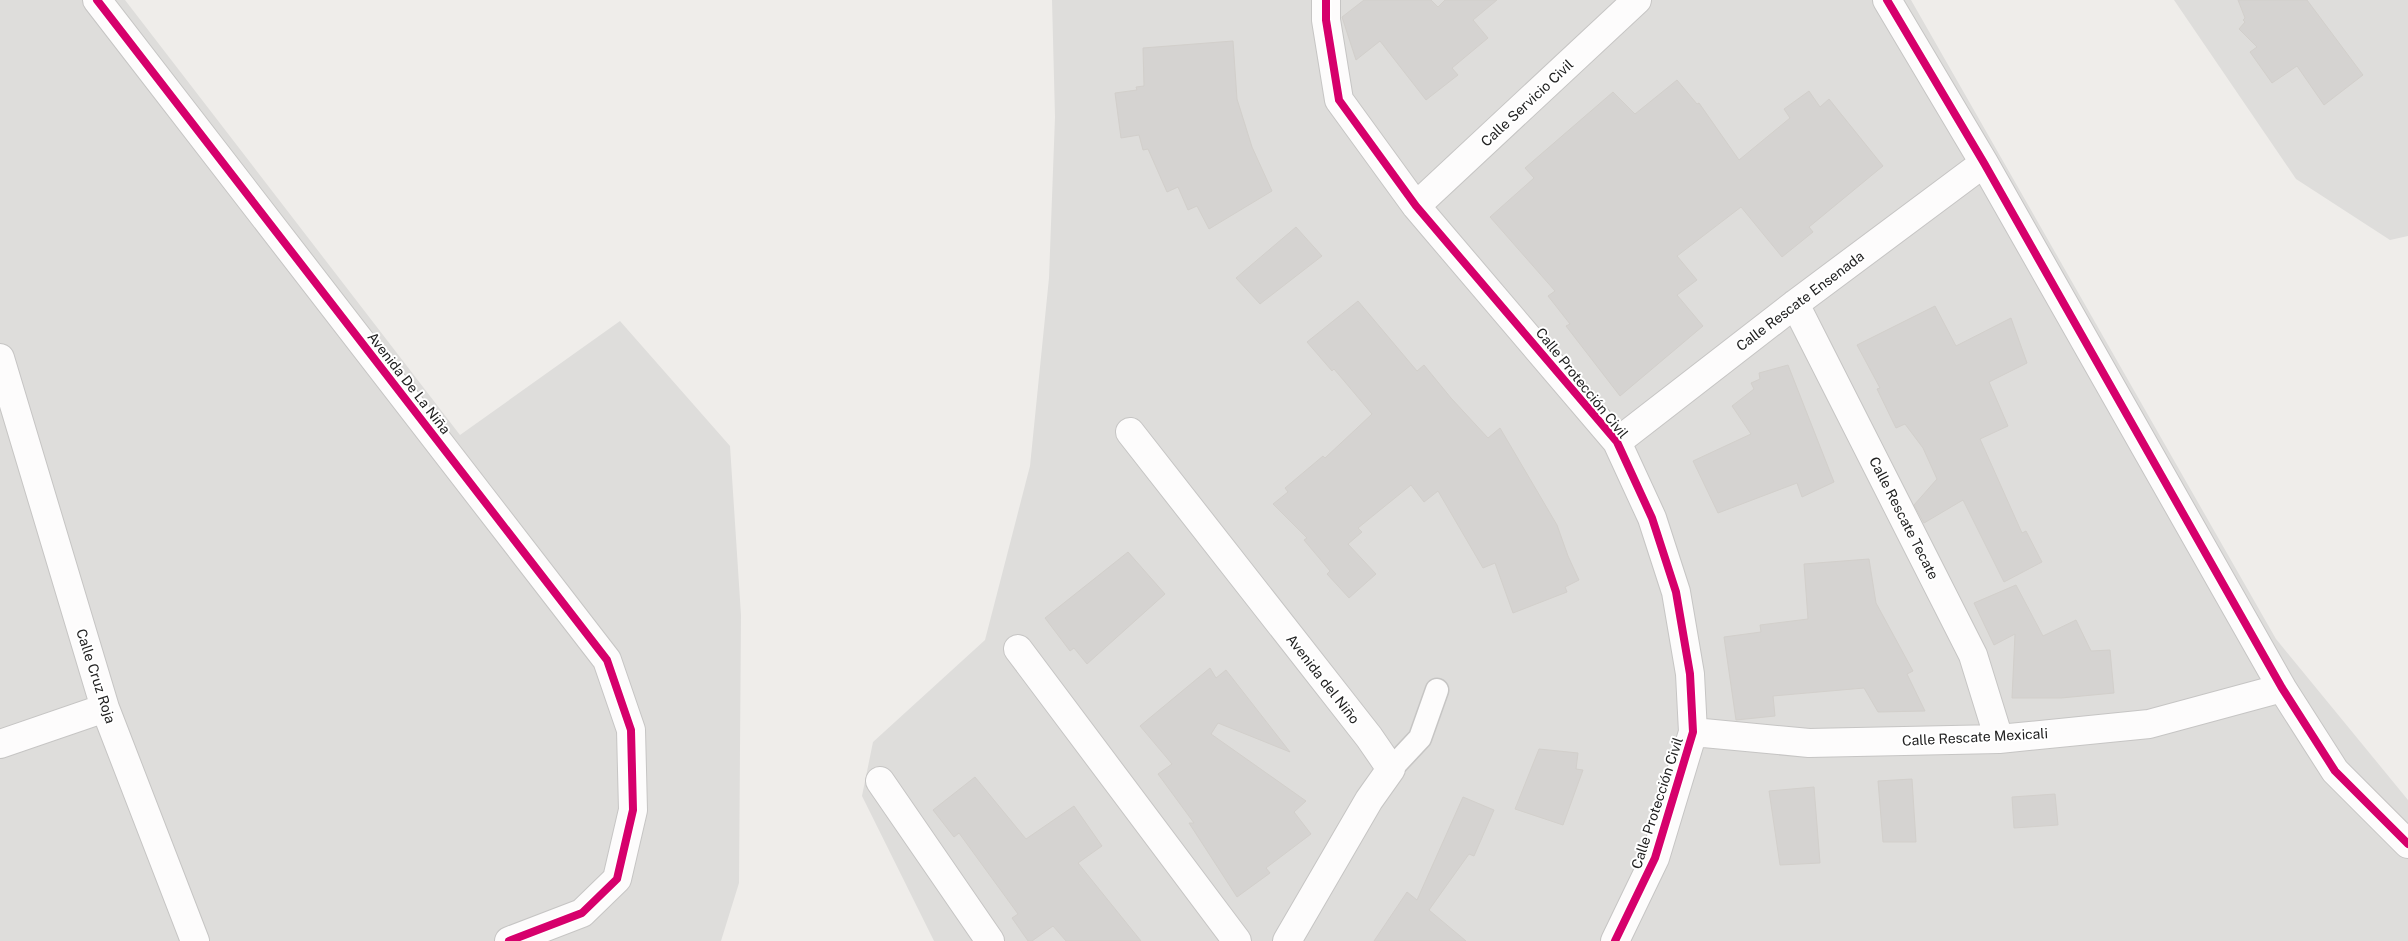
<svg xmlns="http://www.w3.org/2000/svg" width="2408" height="941" viewBox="0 0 2408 941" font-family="'Public Sans',sans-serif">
<rect width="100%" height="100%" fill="#efedea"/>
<!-- residential -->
<path fill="#dedddb" d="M 0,0 L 125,0 L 460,435 L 620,321 L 730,446 L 741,615 L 739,883 L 721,941 L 0,941 Z
M 1052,0 L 1911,0 L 2276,639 L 2408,800 L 2408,941 L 934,941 L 862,796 L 873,742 L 985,640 L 1030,466 L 1049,278 L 1055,117 Z
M 2174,0 L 2408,0 L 2408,236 L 2390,240 L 2296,179 Z"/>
<!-- building -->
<path fill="#d5d3d1" stroke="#d2cfcb" d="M 1364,0 L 1431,0 L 1438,7 L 1445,0 L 1497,0 L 1473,20 L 1488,38 L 1452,68 L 1458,75 L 1426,100 L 1380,41 L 1356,60 L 1342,17 Z
M 2238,0 L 2307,0 L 2363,75 L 2324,105 L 2297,66 L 2272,83 L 2250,52 L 2257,47 L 2239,29 L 2245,22 L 2243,20 L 2245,18 Z
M 1233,41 L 1237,99 L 1252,147 L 1272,191 L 1209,229 L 1197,206 L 1188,210 L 1178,187 L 1167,192 L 1148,149 L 1143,150 L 1139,135 L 1121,138 L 1115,93 L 1137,90 L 1136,87 L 1144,86 L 1143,48 Z
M 1677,80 L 1697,104 L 1699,103 L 1739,160 L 1790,118 L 1784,109 L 1809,91 L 1820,107 L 1829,99 L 1883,166 L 1809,227 L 1813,232 L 1782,257 L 1741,207 L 1677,256 L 1697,280 L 1677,295 L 1703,326 L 1620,396 L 1566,326 L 1570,324 L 1548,296 L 1555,291 L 1490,217 L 1534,178 L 1525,168 L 1613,92 L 1635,114 Z
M 1296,227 L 1322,256 L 1260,304 L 1236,278 Z
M 1358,301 L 1417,371 L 1424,365 L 1451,398 L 1488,438 L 1500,428 L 1557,525 L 1568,556 L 1579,580 L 1565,587 L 1567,592 L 1513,613 L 1495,563 L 1483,568 L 1438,491 L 1424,502 L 1411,485 L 1358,528 L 1362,532 L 1348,544 L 1376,574 L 1349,598 L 1327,574 L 1330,571 L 1304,540 L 1307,538 L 1273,504 L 1288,492 L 1285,488 L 1323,456 L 1325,458 L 1372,414 L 1334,369 L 1332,371 L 1307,342 Z
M 1935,306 L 1956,346 L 2011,318 L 2027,363 L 1989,382 L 2008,426 L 1980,439 L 2022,533 L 2026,531 L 2042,562 L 2004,582 L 1963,500 L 1924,523 L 1914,505 L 1937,479 L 1923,448 L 1905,424 L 1896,428 L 1877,389 L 1880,388 L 1857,345 Z
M 1788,365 L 1834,482 L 1802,497 L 1797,483 L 1718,513 L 1693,461 L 1751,434 L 1732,406 L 1754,389 L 1751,383 L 1760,379 L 1759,373 Z
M 1128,552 L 1165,594 L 1087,664 L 1074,648 L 1070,651 L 1045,618 Z
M 1869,559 L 1876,603 L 1913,671 L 1907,674 L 1925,711 L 1878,712 L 1864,688 L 1773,696 L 1775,716 L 1736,720 L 1724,637 L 1761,632 L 1760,625 L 1808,619 L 1804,564 Z
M 2016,585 L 2043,636 L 2076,620 L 2091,651 L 2110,650 L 2114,693 L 2061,698 L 2012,698 L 2015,634 L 1994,645 L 1974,603 Z
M 1210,668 L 1216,678 L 1226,670 L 1290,752 L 1218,723 L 1211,734 L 1306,801 L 1294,812 L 1311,834 L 1266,868 L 1270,873 L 1237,897 L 1189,823 L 1194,823 L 1158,774 L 1172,764 L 1140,726 Z
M 1539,749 L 1578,753 L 1576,769 L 1583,770 L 1563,825 L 1515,809 Z
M 975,777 L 1026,839 L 1074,806 L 1102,846 L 1078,863 L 1141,941 L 1066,941 L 1053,926 L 1032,941 L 1028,941 L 1012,918 L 1018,914 L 959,833 L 954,837 L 933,810 Z
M 1912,779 L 1916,842 L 1883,842 L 1878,781 Z
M 1814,787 L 1820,863 L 1780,865 L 1769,791 Z
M 2055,794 L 2058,825 L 2014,828 L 2012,797 Z
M 1463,797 L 1494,810 L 1474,856 L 1469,854 L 1429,910 L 1466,941 L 1374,941 L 1407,892 L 1417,900 Z"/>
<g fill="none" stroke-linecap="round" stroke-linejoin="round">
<defs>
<path id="lane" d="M 1391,769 L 1420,738 L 1437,690"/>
<path id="street" d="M 97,0 L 607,660 L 631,730 L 633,810 L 617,879 L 582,913 L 509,941
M 1326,0 L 1326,20 L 1339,100 L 1416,206 L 1617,442 L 1652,518 L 1676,592 L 1690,674 L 1693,732 L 1655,858 L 1615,941
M 1887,0 L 1984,163 L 2282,688 L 2335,771 L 2408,844
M 1416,206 L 1637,0
M 1795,304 L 1973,655 L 1999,739
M 0,358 L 105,708 L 195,941
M 1130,432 L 1369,737 L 1391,769 L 1369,800 L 1287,941
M 1617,442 L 1795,304 L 1984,163
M 1018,649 L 1237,941
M 1693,732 L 1809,743 L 1999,739 L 2149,724 L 2282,688
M 0,744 L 105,708
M 880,781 L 990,941"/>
</defs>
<!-- lane casing -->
<use href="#lane" stroke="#c6c5c4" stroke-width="25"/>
<!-- street casing -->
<use href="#street" stroke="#c6c5c4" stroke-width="30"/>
<!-- lane -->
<use href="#lane" stroke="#fdfcfc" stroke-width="22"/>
<!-- street -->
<use href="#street" stroke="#fdfcfc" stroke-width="28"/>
<defs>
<path id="cycleway" d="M 97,0 L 607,660 L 631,730 L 633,810 L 617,879 L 582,913 L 509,941
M 1326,0 L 1326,20 L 1339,100 L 1416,206 L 1617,442 L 1652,518 L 1676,592 L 1690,674 L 1693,732 L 1655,858 L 1615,941
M 1887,0 L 1984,163 L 2282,688 L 2335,771 L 2408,844"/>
</defs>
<!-- cycleway casing -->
<use href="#cycleway" stroke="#fff" stroke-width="11"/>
<!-- cycleway -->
<use href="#cycleway" stroke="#d6006c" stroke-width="8"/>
</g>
<g text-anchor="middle" stroke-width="4" stroke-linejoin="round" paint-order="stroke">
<!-- street labels -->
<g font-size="14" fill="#212121" stroke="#fff">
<text transform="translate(1527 103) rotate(-43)" y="5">Calle Servicio Civil</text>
<text transform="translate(1800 301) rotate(-37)" y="5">Calle Rescate Ensenada</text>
<text transform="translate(409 383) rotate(52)" y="5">Avenida De La Niña</text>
<text transform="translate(1582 383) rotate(51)" y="5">Calle Protección Civil</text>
<text transform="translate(1904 518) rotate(63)" y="5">Calle Rescate Tecate</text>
<text transform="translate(96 676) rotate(72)" y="5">Calle Cruz Roja</text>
<text transform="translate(1323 679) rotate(52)" y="5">Avenida del Niño</text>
<text transform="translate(1975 737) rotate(-3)" y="5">Calle Rescate Mexicali</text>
<text transform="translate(1657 803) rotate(-72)" y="5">Calle Protección Civil</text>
</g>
</g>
</svg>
